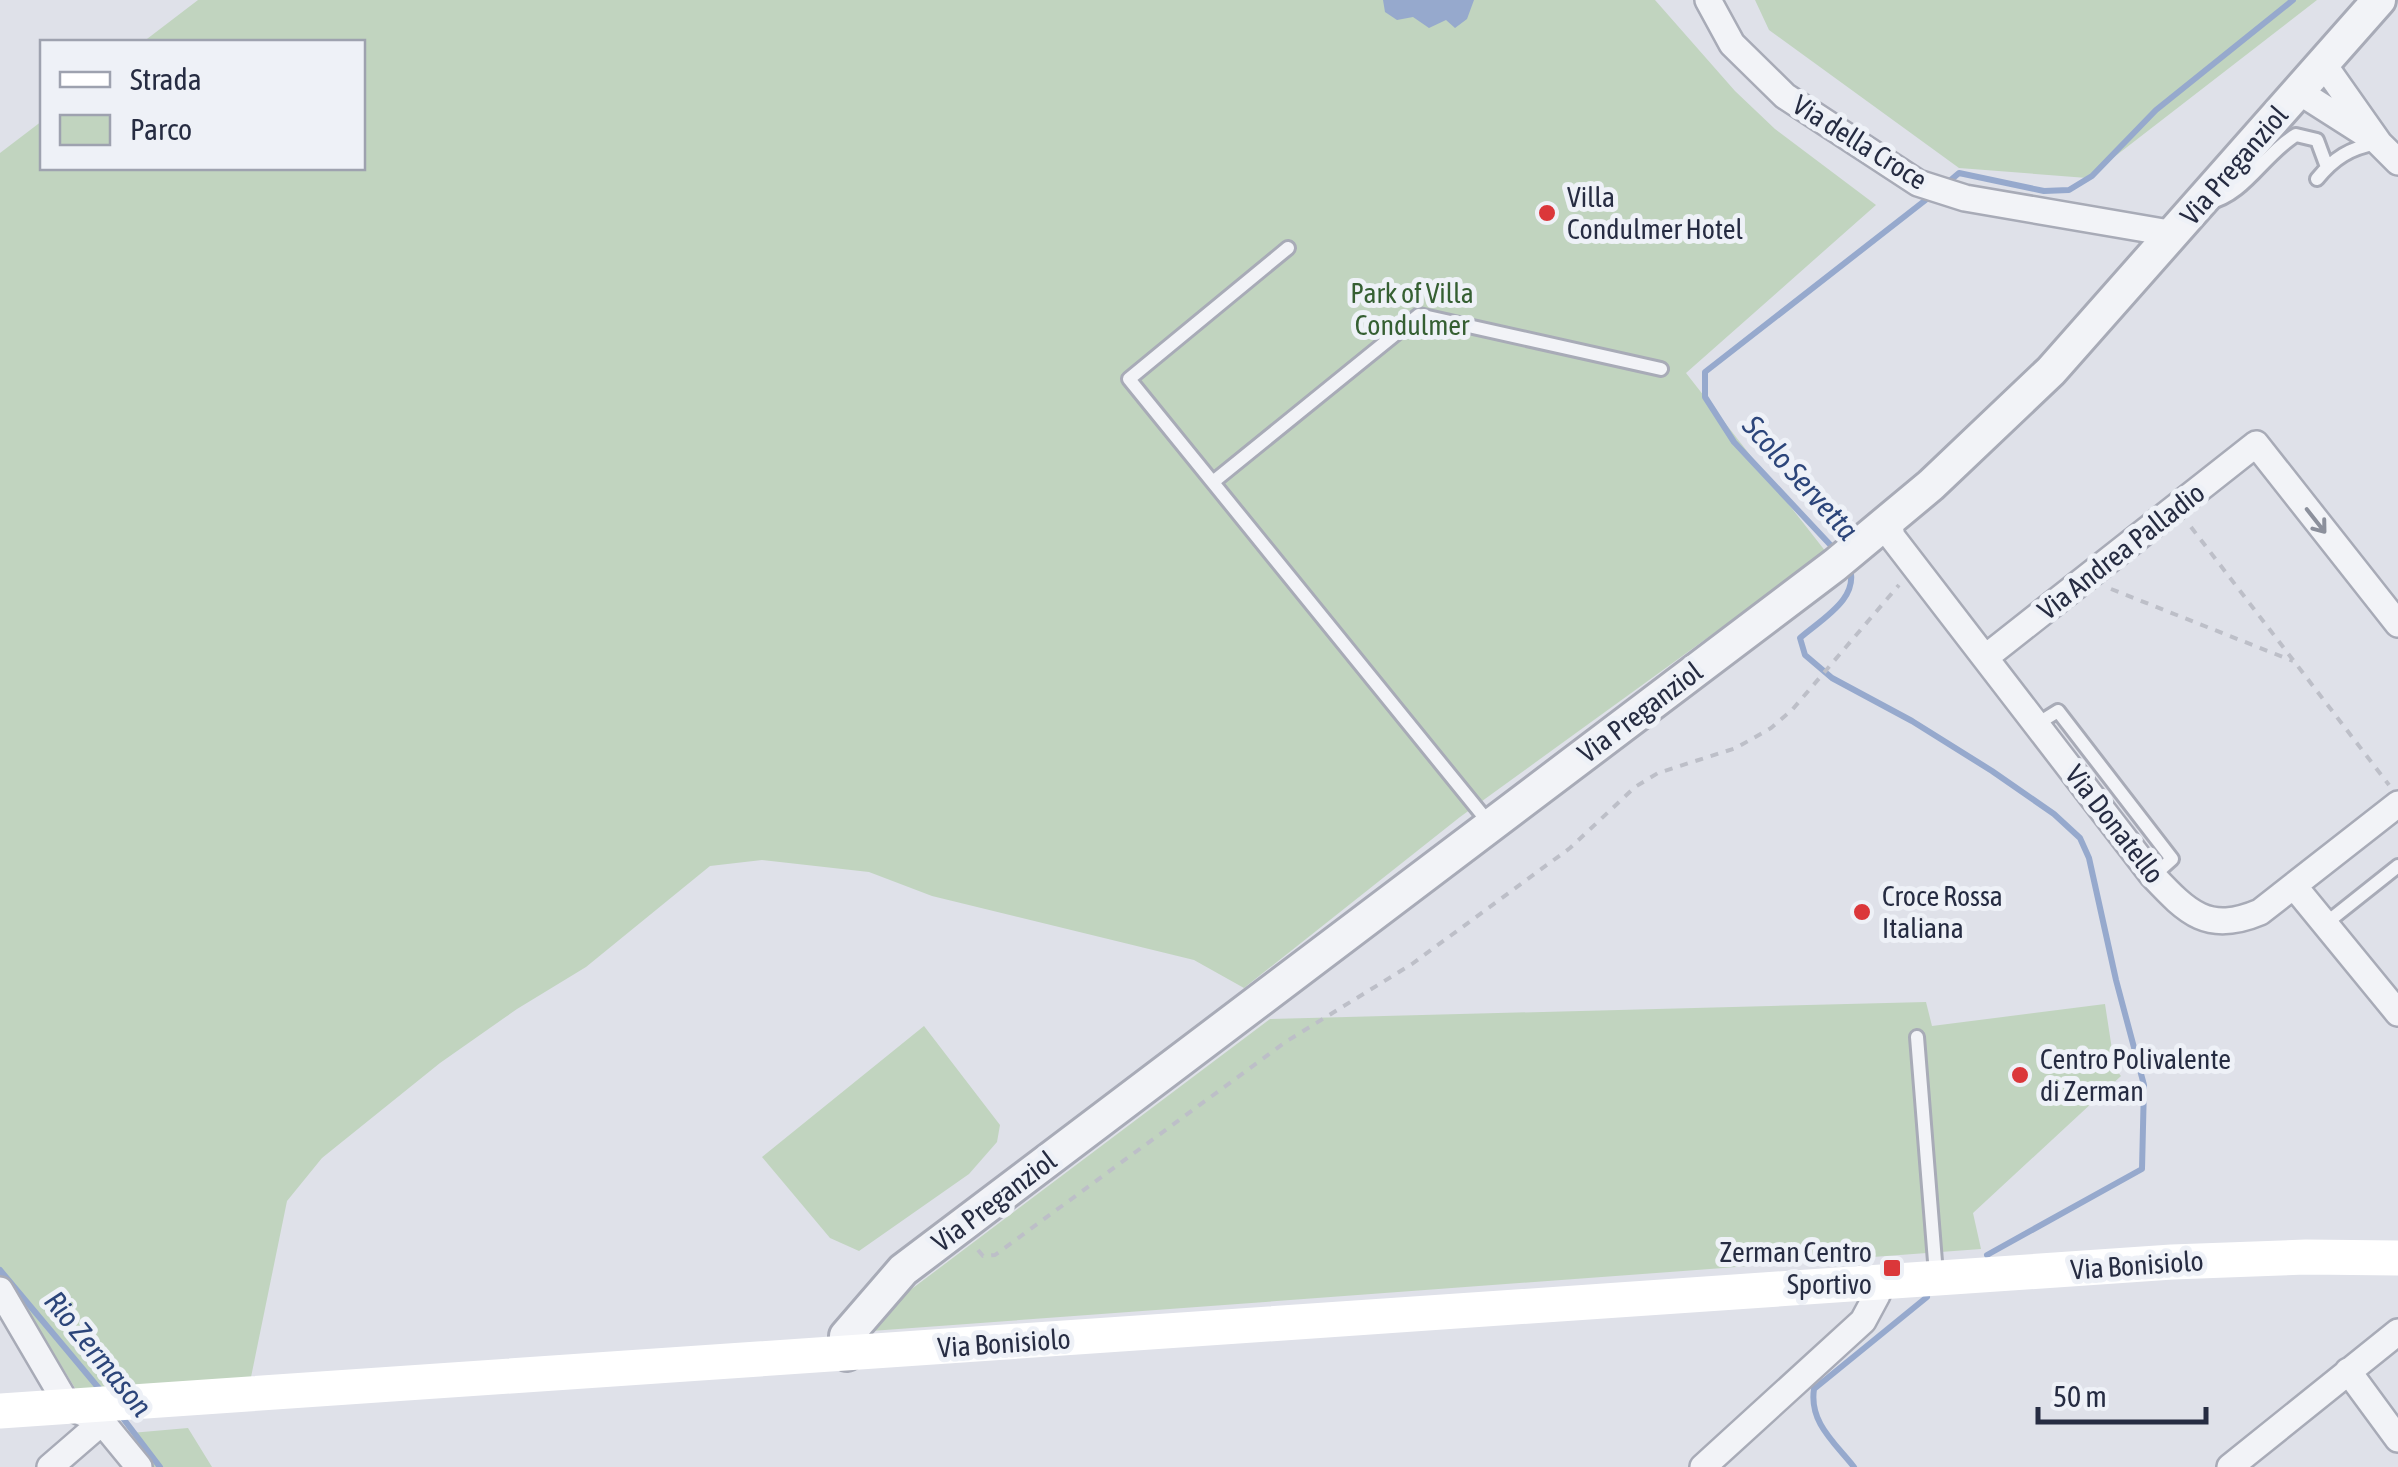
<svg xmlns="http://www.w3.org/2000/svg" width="2398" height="1467" viewBox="0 0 2398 1467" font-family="'Asap Condensed',sans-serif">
<rect width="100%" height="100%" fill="#dfe1e9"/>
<!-- green -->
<path fill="#c1d4bf" d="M 198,0 L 1655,0 L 1735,91 L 1775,129 L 1876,205 L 1686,373 L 1826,552 L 1460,817 L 1244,988 L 1194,960 L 932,896 L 869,872 L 762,860 L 710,866 L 586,967 L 517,1009 L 440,1063 L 322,1158 L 287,1201 L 250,1382 L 78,1393 L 39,1329 L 0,1277 L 0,153 L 42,121 L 42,168 L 362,168 L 362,42 L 143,42 Z
M 1755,0 L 2317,0 L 2087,178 L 1959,168 L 1769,30 Z
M 1926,1002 L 1932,1026 L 2105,1004 L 2115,1069 L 2121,1076 L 1973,1213 L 1981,1249 L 871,1331 L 893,1303 L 1270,1019 Z
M 924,1026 L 1000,1125 L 997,1142 L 969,1174 L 859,1251 L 830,1238 L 762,1157 Z
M 188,1428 L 212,1467 L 152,1467 L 131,1433 Z"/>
<!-- water -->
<path fill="#96a9cd" d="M 1383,0 L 1474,0 L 1467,19 L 1455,28 L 1446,20 L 1429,28 L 1413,17 L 1397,20 L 1385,12 Z"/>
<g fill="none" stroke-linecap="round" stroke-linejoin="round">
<!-- stream -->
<path stroke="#96a9cd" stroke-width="6" d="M 1946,184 L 1959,173 L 2044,191 L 2069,190 L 2092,176 L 2156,110 L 2293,0
M 1837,552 L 1734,442 L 1705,397 L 1705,372 L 1932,195
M 1849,565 C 1861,598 1823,618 1800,638 L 1805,655 L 1832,678 L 1912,721 L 1992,771 L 2054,814 L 2080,838 L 2089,858 L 2116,980 L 2144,1085 L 2142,1169 L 1987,1255
M 0,1270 L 102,1392
M 119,1413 L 160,1467
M 1854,1467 C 1834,1442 1809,1422 1814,1389 L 1927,1297"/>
<defs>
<path id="service" d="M 2317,179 C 2334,158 2350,148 2377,143
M 2208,203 C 2245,195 2264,154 2296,135 L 2317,140 L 2327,167
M 1288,248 L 1129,379 L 1489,823
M 1213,482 L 1419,315 L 1661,369
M 2037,724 L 2058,711 L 2172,859 L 2153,876
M 2325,924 L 2398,866
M 1917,1037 L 1936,1274"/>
<path id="minor" d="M 1708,0 L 1732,44 L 1785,96 L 1918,183 L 1965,198 L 2175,234
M 2322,62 L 2379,143 L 2398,162
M 2298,91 L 2367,135
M 1889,522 L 1892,537 L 2153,876 C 2188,913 2208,934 2260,912 L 2398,804
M 1986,657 L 2256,444 L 2398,624
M 2294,886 L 2398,1013
M 0,1290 L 68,1406 L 102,1422 L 139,1467
M 2348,1371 L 2398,1439
M 50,1467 L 102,1422
M 1703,1467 L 1863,1321 L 1877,1295 L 1876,1283
M 2230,1467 L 2398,1332"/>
<path id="tertiary" d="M 847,1354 L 846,1336 L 903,1270 L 1835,565 L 1931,485 L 2051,371 L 2379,0"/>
</defs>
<!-- service casing -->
<use href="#service" stroke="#a8abb7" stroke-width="18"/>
<!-- minor casing -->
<use href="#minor" stroke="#a8abb7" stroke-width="30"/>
<!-- tertiary casing -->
<use href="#tertiary" stroke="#a8abb7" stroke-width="38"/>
<!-- path -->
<path stroke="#bdbfc8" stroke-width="4" stroke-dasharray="8 8" stroke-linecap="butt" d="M 2191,527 L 2389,785
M 2111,589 L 2293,661
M 978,1250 L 983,1256 L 995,1255 L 1287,1041 L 1412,964 L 1570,848 L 1635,787 L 1658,773 L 1736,748 L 1771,728 L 1792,710 L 1899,585"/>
<!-- service -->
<use href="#service" stroke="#f2f3f7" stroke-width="12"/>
<!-- minor -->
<use href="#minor" stroke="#f2f3f7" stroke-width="25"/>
<!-- tertiary -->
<use href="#tertiary" stroke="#f2f3f7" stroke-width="32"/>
<!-- secondary -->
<path stroke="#fff" stroke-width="35" d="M 0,1411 L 2172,1262 L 2306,1257 L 2398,1258"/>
</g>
<!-- one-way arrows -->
<defs><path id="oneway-shaft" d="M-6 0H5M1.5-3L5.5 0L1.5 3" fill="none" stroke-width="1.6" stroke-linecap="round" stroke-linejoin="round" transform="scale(2.5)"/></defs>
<use stroke="#8c909c" href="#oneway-shaft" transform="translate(2316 521) rotate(52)"/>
<!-- markers -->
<g fill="#db373a" stroke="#eef1f7" stroke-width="4">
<circle cx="1547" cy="213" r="10"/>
<circle cx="1862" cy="912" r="10"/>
<circle cx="2020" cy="1075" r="10"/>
<rect x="1882" y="1258" width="20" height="20" rx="5"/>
</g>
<g text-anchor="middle" stroke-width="10" stroke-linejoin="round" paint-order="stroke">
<!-- street labels -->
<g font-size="28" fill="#262c42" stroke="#eef1f7">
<text transform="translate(1860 142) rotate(32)" y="10">Via della Croce</text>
<text transform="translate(2234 165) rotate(-49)" y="10">Via Preganziol</text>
<text transform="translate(2121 551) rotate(-38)" y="10">Via Andrea Palladio</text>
<text transform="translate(1640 712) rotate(-37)" y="10">Via Preganziol</text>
<text transform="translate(2115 824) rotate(52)" y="10">Via Donatello</text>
<text transform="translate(994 1201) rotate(-37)" y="10">Via Preganziol</text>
<text transform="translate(2137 1265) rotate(-4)" y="10">Via Bonisiolo</text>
<text transform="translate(1004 1343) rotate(-4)" y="10">Via Bonisiolo</text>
</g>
<!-- poi labels -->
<g font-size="28" fill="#262c42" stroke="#eef1f7" text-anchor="start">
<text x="1567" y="207">Villa<tspan x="1567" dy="32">Condulmer Hotel</tspan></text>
<text x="1882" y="906">Croce Rossa<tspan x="1882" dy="32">Italiana</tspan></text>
<text x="2040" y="1069">Centro Polivalente<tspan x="2040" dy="32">di Zerman</tspan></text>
<text x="1872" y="1262" text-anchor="end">Zerman Centro<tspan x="1872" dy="32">Sportivo</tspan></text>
</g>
<!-- park labels -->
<g font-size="28" fill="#355f32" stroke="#eef1f7">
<text x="1412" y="303">Park of Villa<tspan x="1412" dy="32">Condulmer</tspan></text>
</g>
<!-- water labels -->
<g font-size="30" font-style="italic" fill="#2c457a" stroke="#eef1f7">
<text transform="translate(1800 478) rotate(48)" y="10">Scolo Servetta</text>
<text transform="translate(98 1354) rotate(51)" y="10">Rio Zermason</text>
</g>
</g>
<!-- legend -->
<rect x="40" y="40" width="325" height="130" fill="#eef1f7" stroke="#9ea2af" stroke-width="2.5"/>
<rect x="60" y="72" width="50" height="15" fill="#ffffff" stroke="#9ea2af" stroke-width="2.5"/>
<text x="130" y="90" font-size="30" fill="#262c42">Strada</text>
<rect x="60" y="115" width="50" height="30" fill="#c1d4bf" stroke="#9ea2af" stroke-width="2.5"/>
<text x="130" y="140" font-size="30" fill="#262c42">Parco</text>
<!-- scale -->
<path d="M2038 1407v15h168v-15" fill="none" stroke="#262c42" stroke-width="5"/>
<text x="2053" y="1407" font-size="30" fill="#262c42" stroke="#eef1f7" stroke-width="8" paint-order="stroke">50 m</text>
</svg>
